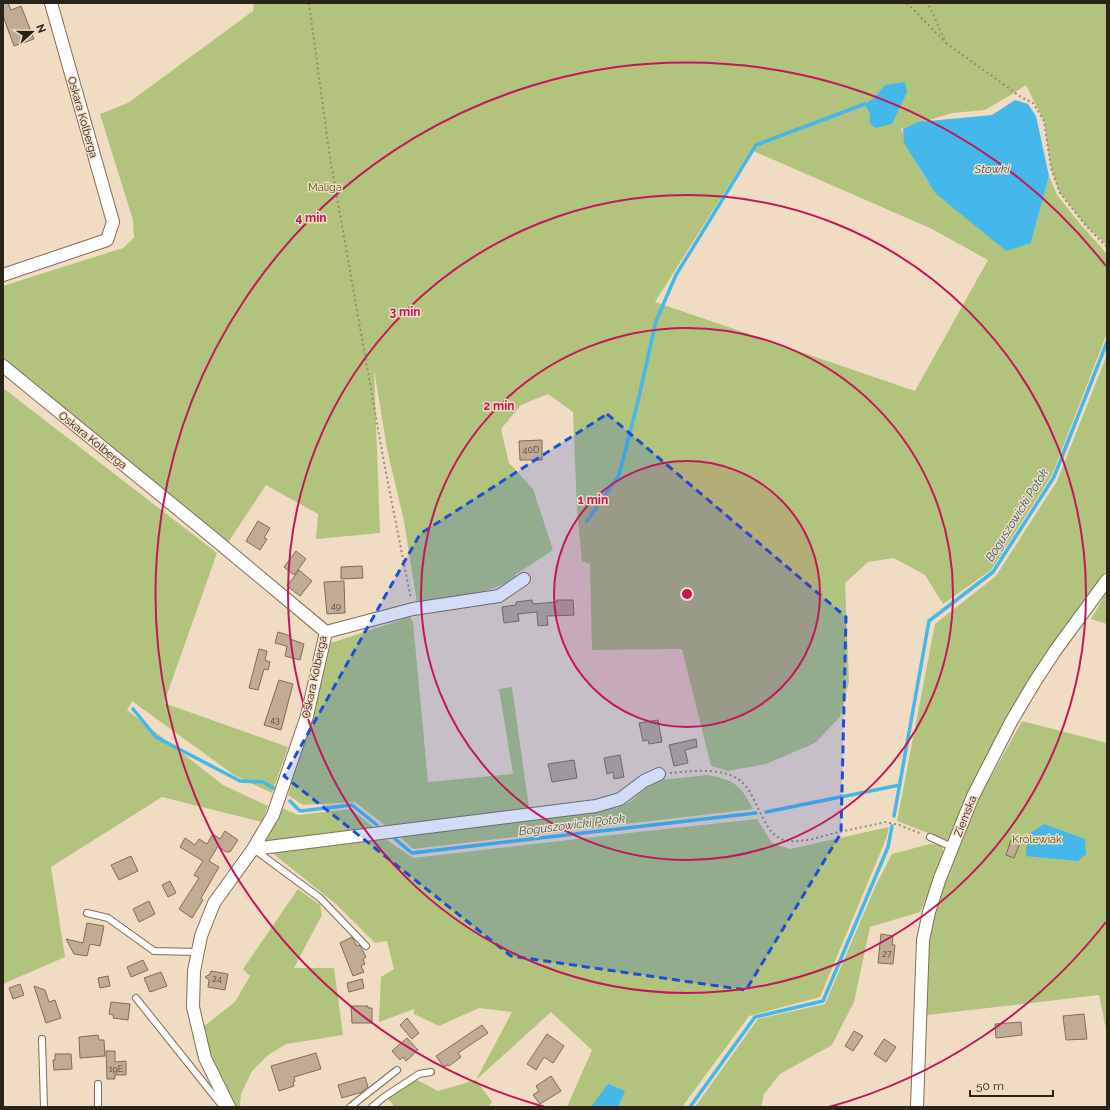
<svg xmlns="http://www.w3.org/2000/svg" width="1110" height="1110" viewBox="0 0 1110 1110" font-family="Raleway,sans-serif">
<rect width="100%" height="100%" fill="#f0dbc3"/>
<!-- green -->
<path fill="#b1c37c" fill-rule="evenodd" d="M 254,3 L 1107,3 L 1107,245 L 1087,227 L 1060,193 L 1051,168 L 1044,121 L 1026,85 L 1009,96 L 985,110 L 952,113 L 901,129 L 919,168 L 935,193 L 1031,243 L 1049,176 L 1057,195 L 1081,225 L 1107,254 L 1107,333 L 1052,475 L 991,570 L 943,604 L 925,575 L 894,558 L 868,562 L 845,583 L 849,682 L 840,717 L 815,743 L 766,764 L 728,771 L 711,766 L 682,649 L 592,650 L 590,564 L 582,561 L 577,510 L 573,412 L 548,394 L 521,405 L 501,429 L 509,463 L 533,489 L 553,550 L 515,575 L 518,579 L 474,595 L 417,603 L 404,521 L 387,449 L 374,369 L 380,533 L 316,539 L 318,514 L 266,485 L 227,544 L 3,358 L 3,286 L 123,248 L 134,238 L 133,220 L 100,114 L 128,103 L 253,11 ZM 751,150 L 932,229 L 988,260 L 915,391 L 655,302 Z
M 1107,355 L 1107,569 L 1100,582 L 1040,663 L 949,841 L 897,821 L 935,624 L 996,576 L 1057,481 Z
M 3,388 L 217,553 L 164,703 L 288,747 L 272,793 L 234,775 L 132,701 L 127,710 L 223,785 L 268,806 L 262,822 L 162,797 L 51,867 L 65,957 L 3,984 Z
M 1107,591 L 1107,624 L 1091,619 Z
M 410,617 L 413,622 L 428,782 L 513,774 L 499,689 L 512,687 L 529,808 L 386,826 L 355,802 L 303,805 L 288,795 L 331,643 Z
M 1022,721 L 1107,743 L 1107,1034 L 1099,995 L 927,1015 L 929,927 L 956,851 L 973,809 Z
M 707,775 C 734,780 740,784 753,809 L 413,849 L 399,836 L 451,827 L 617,808 L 630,802 L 650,785 L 662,780 Z
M 282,808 L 298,815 L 351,809 L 376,829 L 263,843 Z
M 757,819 L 772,843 L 790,849 L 889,827 L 886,839 L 820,997 L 749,1016 L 682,1107 L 567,1107 L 592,1050 L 551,1012 L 476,1080 L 492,1102 L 488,1107 L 395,1107 L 387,1098 L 417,1080 L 438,1091 L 476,1080 L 512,1012 L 479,1008 L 439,1026 L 414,1014 L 414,1009 L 379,1022 L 381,977 L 394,969 L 387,941 L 375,943 L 336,904 L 271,852 L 384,838 L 413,858 L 638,832 Z
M 930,844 L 941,845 L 945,856 L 920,912 L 870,927 L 854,1002 L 832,1045 L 780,1074 L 764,1094 L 761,1107 L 695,1107 L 758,1019 L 825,1004 L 876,885 L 892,854 Z
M 298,889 L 320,905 L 322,915 L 294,968 L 334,968 L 343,1035 L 286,1044 L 268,1055 L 252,1071 L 241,1094 L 240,1107 L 236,1107 L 209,1053 L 203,1027 L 235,1002 L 250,976 L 243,969 Z"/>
<!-- water -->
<path fill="#44b8ea" d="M 905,82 L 907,92 L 892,124 L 875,128 L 870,123 L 870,114 L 865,104 L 874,98 L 885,85 Z
M 1015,100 L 1028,104 L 1036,116 L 1049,176 L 1031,243 L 1006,251 L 935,193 L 904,143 L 903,129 L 918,122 L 992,115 Z
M 1044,824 L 1085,839 L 1086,854 L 1078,861 L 1026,856 L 1027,835 Z
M 608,1084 L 625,1091 L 618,1107 L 591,1107 Z"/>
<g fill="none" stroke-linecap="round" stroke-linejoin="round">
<!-- stream -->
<path stroke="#44b8ea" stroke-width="3.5" d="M 587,521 L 619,475 L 638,401 L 656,321 L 676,275 L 756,145 L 865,104
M 133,709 L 156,737 L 240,781 L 263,782 L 273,788
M 290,801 L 300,811 L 352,805 L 377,825
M 766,812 L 900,785
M 894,816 L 929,621 L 993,572 L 1054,477 L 1107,342
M 395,839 L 412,853 L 756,813
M 690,1107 L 755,1017 L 823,1001 L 888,847 L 892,826"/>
</g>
<!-- building -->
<path fill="#c0ab94" stroke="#806d58" d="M 3,3 L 8,3 L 11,10 L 21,6 L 34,39 L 14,46 L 3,16 Z
M 542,440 L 542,460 L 520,460 L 519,441 Z
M 258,521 L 270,528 L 264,538 L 267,539 L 260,550 L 246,541 Z
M 296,551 L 306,559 L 294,575 L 284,567 Z
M 362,566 L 363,578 L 341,579 L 341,567 Z
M 299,570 L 312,581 L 300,596 L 287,586 Z
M 344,581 L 345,613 L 327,614 L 324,582 Z
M 532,600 L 533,604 L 557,602 L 557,600 L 573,600 L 574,615 L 547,616 L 548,625 L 538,626 L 537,612 L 518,614 L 519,621 L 504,623 L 502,607 L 516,605 L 516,602 Z
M 278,632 L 291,636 L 290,639 L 304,644 L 300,660 L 285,656 L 287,646 L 275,643 Z
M 259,649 L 267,651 L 265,660 L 270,662 L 268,670 L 264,669 L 258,690 L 249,688 Z
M 279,680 L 293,684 L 281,730 L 264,725 Z
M 658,720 L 662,742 L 649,744 L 648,740 L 643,741 L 639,723 Z
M 696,739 L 697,747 L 685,750 L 688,763 L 674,766 L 669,745 Z
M 620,755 L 624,777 L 614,779 L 613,772 L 607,774 L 604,758 Z
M 574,760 L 577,778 L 552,782 L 548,764 Z
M 225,831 L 238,840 L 230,852 L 226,852 L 218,846 L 209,861 L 219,867 L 201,898 L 203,900 L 192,918 L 179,909 L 199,878 L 194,875 L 203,861 L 180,847 L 185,838 L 195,845 L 199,839 L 207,844 L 213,834 L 220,839 Z
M 1011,840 L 1020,843 L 1014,858 L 1006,855 Z
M 131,856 L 138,871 L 119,880 L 111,865 Z
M 170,881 L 176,893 L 168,897 L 162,885 Z
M 149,901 L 155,914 L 139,922 L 133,909 Z
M 87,923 L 104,926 L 100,946 L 90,944 L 87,956 L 74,954 L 66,939 L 83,943 Z
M 881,934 L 893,936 L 892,945 L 895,945 L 893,964 L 878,963 Z
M 352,937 L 357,946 L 359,945 L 362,949 L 366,957 L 363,959 L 365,964 L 361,966 L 364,972 L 353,976 L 340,943 Z
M 143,960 L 148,970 L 131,977 L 127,967 Z
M 211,971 L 228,974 L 225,990 L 208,987 L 209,980 L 205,977 L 210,974 Z
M 161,972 L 167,986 L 150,992 L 144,978 Z
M 108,976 L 110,986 L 100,988 L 98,978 Z
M 362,979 L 364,988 L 349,992 L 347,983 Z
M 20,984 L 24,995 L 13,999 L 9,988 Z
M 34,986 L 45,990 L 49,1002 L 55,1000 L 61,1018 L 46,1023 Z
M 111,1002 L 130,1004 L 128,1020 L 113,1018 L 114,1015 L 109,1014 Z
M 351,1006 L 368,1006 L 368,1008 L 372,1008 L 372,1023 L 352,1023 Z
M 1084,1014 L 1087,1039 L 1066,1040 L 1063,1016 Z
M 407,1018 L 419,1033 L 412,1039 L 400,1025 Z
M 1021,1022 L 1022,1035 L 996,1038 L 995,1024 Z
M 482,1025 L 488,1033 L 458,1053 L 461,1057 L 449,1066 L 447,1065 L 444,1067 L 436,1056 Z
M 854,1031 L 863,1036 L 853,1051 L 845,1046 Z
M 547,1034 L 564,1046 L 553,1063 L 544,1057 L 536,1070 L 527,1064 Z
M 98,1035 L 99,1040 L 104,1040 L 105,1056 L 80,1058 L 79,1037 Z
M 407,1038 L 418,1050 L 406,1061 L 403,1057 L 400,1060 L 392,1051 Z
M 884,1039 L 896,1047 L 886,1062 L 874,1054 Z
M 106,1051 L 115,1051 L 115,1062 L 126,1061 L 126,1075 L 115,1075 L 115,1079 L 107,1079 Z
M 316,1053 L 321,1069 L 294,1077 L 295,1081 L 293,1082 L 294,1086 L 279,1091 L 271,1066 Z
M 55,1054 L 71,1054 L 72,1069 L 54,1070 L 53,1060 L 55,1060 Z
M 551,1076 L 561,1091 L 540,1104 L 533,1095 L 539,1091 L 536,1086 Z
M 365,1077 L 368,1087 L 362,1092 L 342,1098 L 338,1085 Z"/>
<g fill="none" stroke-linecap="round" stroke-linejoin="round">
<defs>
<path id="service" d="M 930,837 L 952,847
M 255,850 L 320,898 L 366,946
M 87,913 L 108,918 L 154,951 L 197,952
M 136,998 L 223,1107
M 42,1039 L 44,1107
M 98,1084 L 98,1107
M 350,1107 L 397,1070
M 372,1107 L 384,1097 L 419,1074 L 431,1072"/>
<path id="minor" d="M 3,275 L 107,240 L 113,222 L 51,3
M 3,366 L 212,537 L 326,632 L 307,716 L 273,815 L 253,849 L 214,903 L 201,936 L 194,971 L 193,1007 L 205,1058 L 229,1107
M 326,632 L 413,609 L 499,596 L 524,579
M 253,849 L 596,806 L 620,799 L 644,781 L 659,774
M 917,1107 L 923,940 L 929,912 L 940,878 L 973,796 L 1011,722 L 1034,683 L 1055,651 L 1107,580"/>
</defs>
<!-- service casing -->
<use href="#service" stroke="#816e58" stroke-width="8"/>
<!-- minor casing -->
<use href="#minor" stroke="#816e58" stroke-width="14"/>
<!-- path -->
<path stroke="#988a78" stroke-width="2" stroke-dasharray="2 3" stroke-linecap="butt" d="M 309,3 L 330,158 L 385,468 L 411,599
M 907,3 L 946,43 L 928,3
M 946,43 L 1021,97 L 1033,103 L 1044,121 L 1051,168 L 1060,193 L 1087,227 L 1107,247
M 670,773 C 693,771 726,766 744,784 C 753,794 758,810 765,822 C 769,830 775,837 784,840 C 801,844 819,837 835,833 C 852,829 869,826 886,822 L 899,825 L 922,834"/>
<!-- service -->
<use href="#service" stroke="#fff" stroke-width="6"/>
<!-- minor -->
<use href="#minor" stroke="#fff" stroke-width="12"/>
</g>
<!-- marked area -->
<path fill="#1d4ed8" fill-opacity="0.2" stroke="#1d4ed8" stroke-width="3" stroke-dasharray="8 5" stroke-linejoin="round" d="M 607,414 L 846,617 L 841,833 L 746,990 L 511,956 L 284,776 L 420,534 Z"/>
<!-- distance rings -->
<circle cx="687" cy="594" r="133" fill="#c2185b" fill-opacity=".12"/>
<g fill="none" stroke="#c2185b" stroke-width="2">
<circle cx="687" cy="594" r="133"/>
<circle cx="687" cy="594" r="266"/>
<circle cx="687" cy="594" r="399"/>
<path d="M1106 922A532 532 0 0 1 829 1107M545 1107A532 532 0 1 1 1106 266"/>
</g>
<g text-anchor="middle" stroke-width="3" stroke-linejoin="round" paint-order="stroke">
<!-- number labels -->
<g font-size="9" fill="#504538">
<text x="531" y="453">40D</text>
<text x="336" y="609">49</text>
<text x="275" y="723">43</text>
<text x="887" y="957">27</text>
<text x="217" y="982">24</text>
<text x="116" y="1072">19E</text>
</g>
<!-- street labels -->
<g font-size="11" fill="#2a231a" stroke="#f0dbc3">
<text transform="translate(83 117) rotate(74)" y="4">Oskara Kolberga</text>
<text transform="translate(93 440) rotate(39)" y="4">Oskara Kolberga</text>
<text transform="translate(314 677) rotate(-78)" y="4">Oskara Kolberga</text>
<text transform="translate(965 816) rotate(-68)" y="4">Ziemska</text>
</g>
<!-- park labels -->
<g font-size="11" fill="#4e5c18" stroke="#f0dbc3">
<text x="325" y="191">Maliga</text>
<text x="1037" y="843">Królewiak</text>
</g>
<!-- water labels -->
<g font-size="12" font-style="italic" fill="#2f5d73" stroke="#f0dbc3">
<text x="992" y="173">Stowki</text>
<text transform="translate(1017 515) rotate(-58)" y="4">Boguszowicki Potok</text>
<text transform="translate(572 825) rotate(-7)" y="4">Boguszowicki Potok</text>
</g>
</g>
<circle cx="687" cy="594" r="6" fill="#c2185b" stroke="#f0dbc3" stroke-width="2"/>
<g font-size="12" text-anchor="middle" font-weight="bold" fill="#c2185b" stroke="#f0dbc3" stroke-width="3" stroke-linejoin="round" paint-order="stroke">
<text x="311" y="222">4 min</text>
<text x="405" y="316">3 min</text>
<text x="499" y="410">2 min</text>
<text x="593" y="504">1 min</text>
</g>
<!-- border -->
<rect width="1110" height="1110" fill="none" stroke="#2a231a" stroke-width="8"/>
<!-- north arrow -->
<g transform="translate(32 32) rotate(69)" stroke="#f0dbc3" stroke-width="3" paint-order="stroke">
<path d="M0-3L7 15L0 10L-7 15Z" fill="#2a231a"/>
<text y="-6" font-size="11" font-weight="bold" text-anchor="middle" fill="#2a231a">N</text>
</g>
<!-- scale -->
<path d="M970 1090v6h83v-6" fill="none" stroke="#2a231a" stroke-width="2"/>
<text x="976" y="1090" font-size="12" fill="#2a231a" stroke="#f0dbc3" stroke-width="3" paint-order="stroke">50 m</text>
</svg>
